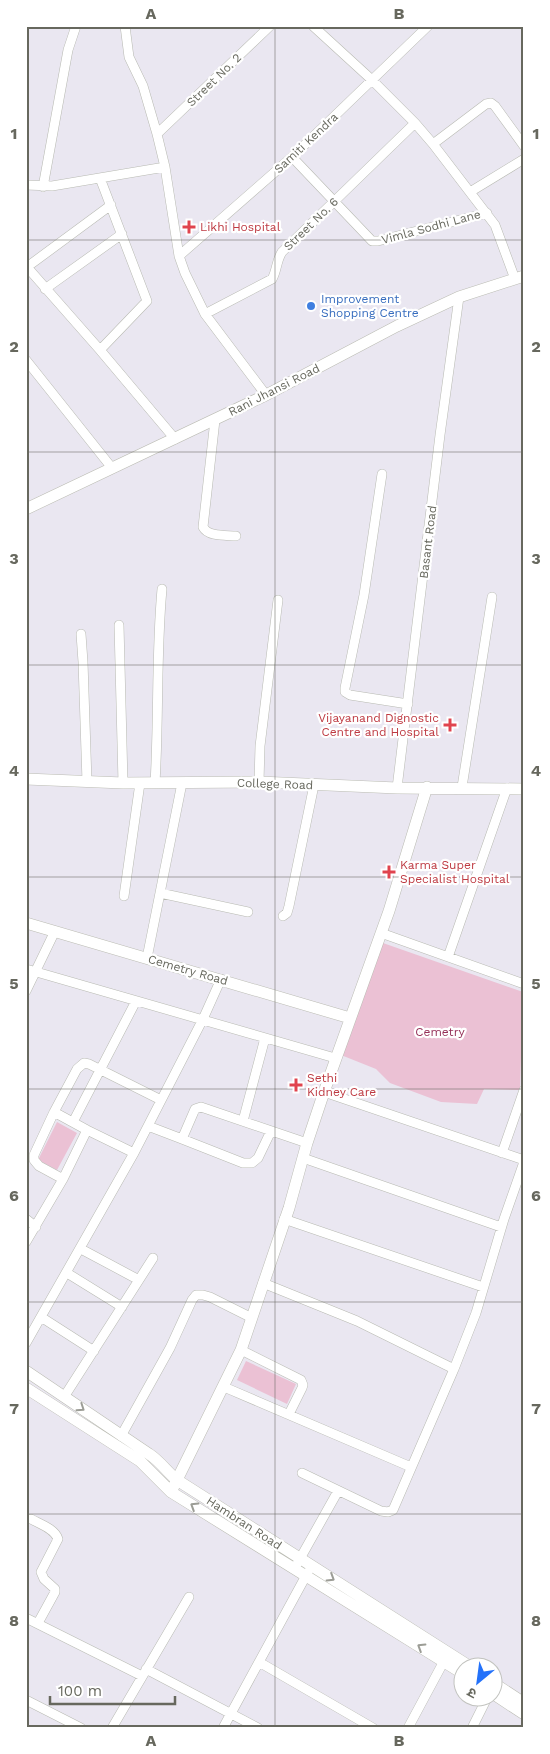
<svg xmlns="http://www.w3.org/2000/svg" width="550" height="1754" viewBox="0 0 550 1754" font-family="'Work Sans','Noto Sans Devanagari',sans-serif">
<rect width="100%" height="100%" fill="#eae7f1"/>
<!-- green -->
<path fill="#ebc1d4" d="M 383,943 L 523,992 L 520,1090 L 484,1089 L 477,1104 L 441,1102 L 390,1083 L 376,1069 L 341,1055 Z
M 57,1122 L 77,1133 L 57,1170 L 38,1160 Z
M 246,1361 L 296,1384 L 287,1404 L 237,1380 Z"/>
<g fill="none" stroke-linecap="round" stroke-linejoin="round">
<defs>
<path id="street" d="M 125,26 L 129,57 L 143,86 L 157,134 L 165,167 L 179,256 L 185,273 L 205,314 L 266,395
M 313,26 L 372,80 L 415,123 L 433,144 L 495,225 L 515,279
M 157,134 L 270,26
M 433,144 L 486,104 L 491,103 L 495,106 L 524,146
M 292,157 L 372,241 L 378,241 L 487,213
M 100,178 L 147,301 L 100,350 L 175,439
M 26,185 L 52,186 L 165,167
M 43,187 L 68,50 L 76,26
M 470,192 L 524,159
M 179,256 L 292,157 L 428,26
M 45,289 L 122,234
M 205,314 L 272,279 C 277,271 276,261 282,252 L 415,123
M 100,350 L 27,267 L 111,205
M 26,360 L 112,468
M 215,420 L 203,527 C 208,537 226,535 236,536
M 382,474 L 364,595 L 345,688 L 345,692 L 350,695 L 408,704
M 119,625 L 123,783
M 81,634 L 83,662 L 87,782
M 259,782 L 260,746 L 278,600
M 155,783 C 159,718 156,653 162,589
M 462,787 L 492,597
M 397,788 L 440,435 L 459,297
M 160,893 L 248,912
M 124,896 L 140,783
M 283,916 L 287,913 L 289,906 L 314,785
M 381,933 L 524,984
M 448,957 L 507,788
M 147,958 L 182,783
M 26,969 L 335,1058
M 26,991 L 55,931
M 324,1092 L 524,1160
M 54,1112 L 77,1069 L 84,1063 L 89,1064 L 161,1100
M 243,1121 L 265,1038
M 73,1122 L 136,1001
M 148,1126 L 182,1139 L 195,1109 L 201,1107 L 307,1143
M 182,1139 L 243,1163 L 252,1163 L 258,1158 L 271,1131
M 502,1153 L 524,1090
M 303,1158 L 501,1227
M 63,1179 L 39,1166 L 34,1160 L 34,1155 L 54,1112 L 87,1130
M 26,1219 L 36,1227
M 284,1219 L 483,1287
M 26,1242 L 63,1179 L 87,1130 L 134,1153
M 81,1249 L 139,1280
M 67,1273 L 122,1307
M 263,1283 L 357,1321 L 454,1369
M 41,1317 L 94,1351
M 26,1343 L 134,1153 L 203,1019 L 221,979
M 241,1350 L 301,1380 L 303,1385 L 302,1388 L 289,1414
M 224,1387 L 411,1467
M 64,1397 L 153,1258
M 121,1436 L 170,1348 L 192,1300 L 196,1295 L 203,1295 L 210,1297 L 252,1318
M 302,1473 L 381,1511 L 388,1512 L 393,1510 L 454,1369 L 476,1313 L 504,1219 L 524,1162
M 31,1519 C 40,1524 55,1529 58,1539 L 41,1572 L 44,1579 L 55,1589 L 55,1592 L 38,1623
M 297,1564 L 338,1491
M 26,1618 L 142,1676
M 259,1662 L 373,1728
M 146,1669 L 258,1728
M 26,1700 L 81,1728
M 112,1728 L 189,1597
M 223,1728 L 308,1572
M 408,1728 L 444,1661
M 472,1728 L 488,1696"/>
<path id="secondary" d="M 26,509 L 266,395 L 397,326 L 459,297 L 524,276
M 26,779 L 123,783 L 259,782 L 397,788 L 524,789
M 26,923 L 350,1018
M 26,1371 L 149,1454 C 160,1461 167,1472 177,1480 L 469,1666
M 26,1388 L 140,1461 L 171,1492 L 462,1673
M 171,1492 L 241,1350 L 289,1208 L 307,1143 L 324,1092 L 389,911 L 427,787
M 492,1682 L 524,1703
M 492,1693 L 524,1714"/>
</defs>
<!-- street casing -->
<use href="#street" stroke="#b8bab2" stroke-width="10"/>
<!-- secondary casing -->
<use href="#secondary" stroke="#bbbcb3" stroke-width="12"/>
<!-- street -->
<use href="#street" stroke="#fff" stroke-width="9"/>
<!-- secondary -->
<use href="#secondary" stroke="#fff" stroke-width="11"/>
</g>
<!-- one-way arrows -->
<defs><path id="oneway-chevron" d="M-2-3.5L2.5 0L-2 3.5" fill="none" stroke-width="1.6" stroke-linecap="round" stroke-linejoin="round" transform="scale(1.25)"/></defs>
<g stroke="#9c9d96">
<use href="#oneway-chevron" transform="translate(81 1408) rotate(34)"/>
<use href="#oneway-chevron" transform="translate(194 1506) rotate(-148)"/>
<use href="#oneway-chevron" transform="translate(331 1578) rotate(32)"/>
<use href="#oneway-chevron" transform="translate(421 1647) rotate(-148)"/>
</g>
<!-- grid -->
<path fill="none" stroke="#67685e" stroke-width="1" stroke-opacity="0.55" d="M 275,26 L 275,1728M 26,240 L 524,240M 26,452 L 524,452M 26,665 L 524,665M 26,877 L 524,877M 26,1089 L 524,1089M 26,1302 L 524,1302M 26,1514 L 524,1514"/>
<!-- markers -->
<g fill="#e0444e" stroke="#fff" stroke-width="2">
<path d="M186.5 219.5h5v5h5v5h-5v5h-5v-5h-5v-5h5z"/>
<path d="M447.5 717.5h5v5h5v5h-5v5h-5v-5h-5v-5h5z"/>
<path d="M386.5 864.5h5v5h5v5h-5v5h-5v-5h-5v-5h5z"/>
<path d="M293.5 1077.5h5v5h5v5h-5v5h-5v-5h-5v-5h5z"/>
</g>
<circle fill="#3f7fe0" stroke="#fff" stroke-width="2" cx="311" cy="306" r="5"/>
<g text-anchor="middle" stroke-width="4.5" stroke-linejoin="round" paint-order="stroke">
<!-- street labels -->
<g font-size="12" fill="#67685e" stroke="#fff">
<text transform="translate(214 80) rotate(-44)" y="4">Street No. 2</text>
<text transform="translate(306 143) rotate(-43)" y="4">Samiti Kendra</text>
<text transform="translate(311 224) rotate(-44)" y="4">Street No. 6</text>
<text transform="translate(431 227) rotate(-15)" y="4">Vimla Sodhi Lane</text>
<text transform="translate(274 390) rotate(-27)" y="4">Rani Jhansi Road</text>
<text transform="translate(428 542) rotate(-83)" y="4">Basant Road</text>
<text transform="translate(275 784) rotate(2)" y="4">College Road</text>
<text transform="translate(188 970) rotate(16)" y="4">Cemetry Road</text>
<text transform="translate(244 1523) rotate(33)" y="4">Hambran Road</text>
</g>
<!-- health labels -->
<g font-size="12" fill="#be3a42" stroke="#fff" text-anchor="start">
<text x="200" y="231">Likhi Hospital</text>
<text x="439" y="722" text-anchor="end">Vijayanand Dignostic<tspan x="439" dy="14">Centre and Hospital</tspan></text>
<text x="400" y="869">Karma Super<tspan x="400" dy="14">Specialist Hospital</tspan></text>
<text x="307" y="1082">Sethi<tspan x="307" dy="14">Kidney Care</tspan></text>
</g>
<!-- shop labels -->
<g font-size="12" fill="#366cbe" stroke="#fff" text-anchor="start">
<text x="321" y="303">Improvement<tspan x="321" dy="14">Shopping Centre</tspan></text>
</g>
<!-- park labels -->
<g font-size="12" fill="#953058" stroke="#fff">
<text x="440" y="1036">Cemetry</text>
</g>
</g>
<!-- border -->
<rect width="550" height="1754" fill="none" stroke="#ffffff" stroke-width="55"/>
<!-- north arrow -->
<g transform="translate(478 1682) rotate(209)"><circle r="24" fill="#ffffff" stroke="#c2c3bf"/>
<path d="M0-4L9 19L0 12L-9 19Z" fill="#2472fa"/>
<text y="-8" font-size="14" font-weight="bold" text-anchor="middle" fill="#67685e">उ</text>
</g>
<!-- scale -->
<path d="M50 1696v8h125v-8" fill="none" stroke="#67685e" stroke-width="2.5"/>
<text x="58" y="1696" font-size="15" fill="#67685e" stroke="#ffffff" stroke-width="4" paint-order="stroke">100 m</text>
<rect x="28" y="28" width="494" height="1698" fill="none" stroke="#67685e" stroke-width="2"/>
<g font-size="16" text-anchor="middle" font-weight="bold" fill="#67685e">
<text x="151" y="19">A</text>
<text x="399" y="19">B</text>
<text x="14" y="139">1</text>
<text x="536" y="139">1</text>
<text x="14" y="352">2</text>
<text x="536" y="352">2</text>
<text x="14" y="564">3</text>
<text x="536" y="564">3</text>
<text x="14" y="776">4</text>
<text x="536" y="776">4</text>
<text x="14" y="989">5</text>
<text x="536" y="989">5</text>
<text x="14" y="1201">6</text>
<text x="536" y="1201">6</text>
<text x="14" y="1414">7</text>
<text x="536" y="1414">7</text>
<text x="14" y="1626">8</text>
<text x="536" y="1626">8</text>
<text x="151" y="1746">A</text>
<text x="399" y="1746">B</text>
</g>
</svg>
